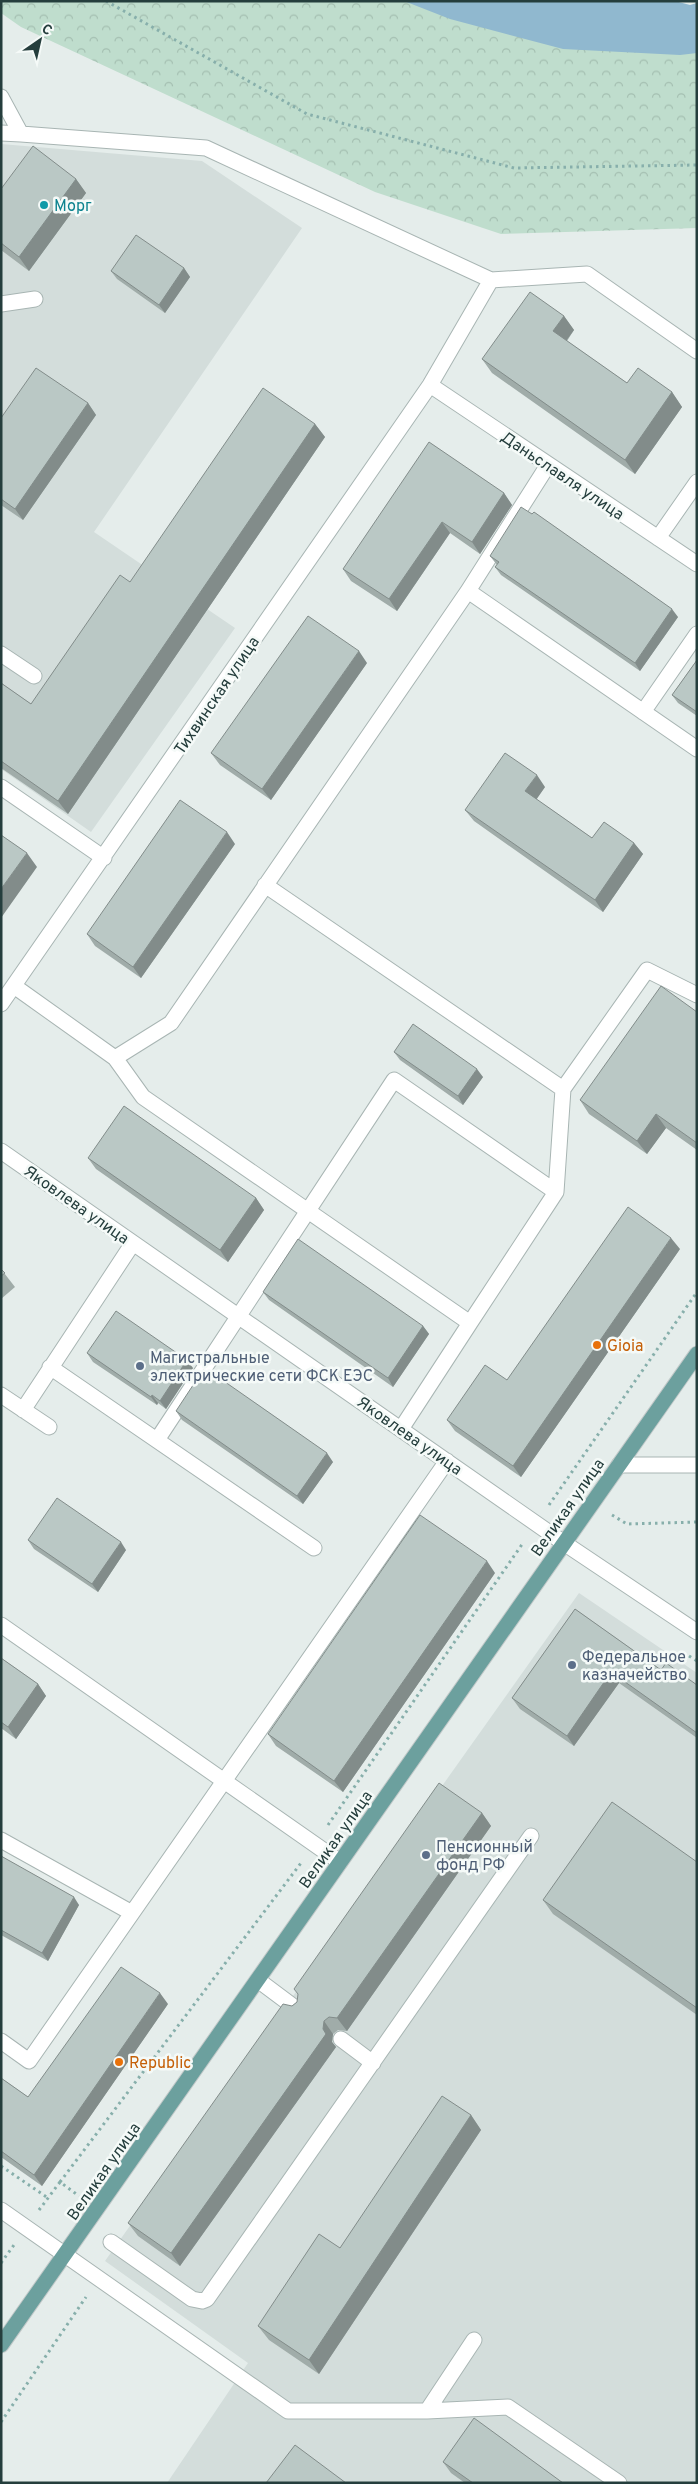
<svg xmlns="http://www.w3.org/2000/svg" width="698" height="2484" viewBox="0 0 698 2484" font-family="Overpass,sans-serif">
<defs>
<pattern id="park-crowns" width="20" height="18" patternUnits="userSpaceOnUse" patternTransform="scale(1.25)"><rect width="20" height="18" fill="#bfddcd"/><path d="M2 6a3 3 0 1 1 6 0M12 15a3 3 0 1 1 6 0" fill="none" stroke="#a4bfb1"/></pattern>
</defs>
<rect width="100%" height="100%" fill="#e5edeb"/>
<!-- built -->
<path fill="#d3dddb" d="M 1,144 L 202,161 L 302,228 L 94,532 L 235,628 L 91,832 L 1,769 Z
M 579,1593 L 697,1673 L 697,2483 L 167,2483 L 248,2363 L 105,2261 Z"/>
<!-- park -->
<path fill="url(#park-crowns)" d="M 1,1 L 637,1 L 697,18 L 697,228 L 501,234 L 375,192 L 21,27 L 1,13 Z"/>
<!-- water -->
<path fill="#90b8cf" d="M 404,1 L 675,1 L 690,5 L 697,3 L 697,53 L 680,55 L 563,49 L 450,19 Z"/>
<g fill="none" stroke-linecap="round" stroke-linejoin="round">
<defs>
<path id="minor" d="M 1,97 L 21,134 L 206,148 L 491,280 L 587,274 L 697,351
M 1,133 L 21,134
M 1,304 L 35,299
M 430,385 L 697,564
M 658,538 L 697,482
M 468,591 L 548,465
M 1,654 L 34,676
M 643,712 L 697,634
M 1,787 L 104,858
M 265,885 L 563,1089 L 647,970 L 697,995
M 14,986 L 115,1058 L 171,1023 L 468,591 L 697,749
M 1,1004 L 430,385 L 491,280
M 115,1058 L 143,1097 L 470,1323 L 401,1429
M 1,1151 L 564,1543 L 697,1632
M 470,1323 L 556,1192 L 563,1089
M 50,1367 L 314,1548
M 1,1395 L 49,1427
M 23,1410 L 133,1243
M 157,1440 L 394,1080 L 556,1192
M 619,1465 L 697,1465
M 1,1625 L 340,1862
M 1,1840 L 132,1913
M 258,1980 L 298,2010
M 341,2039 L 373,2063
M 1,2041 L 29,2061 L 447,1461
M 1,2210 L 288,2411 L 427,2411 L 508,2407 L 619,2483
M 111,2242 L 192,2299 L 202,2301 L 207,2299 L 531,1836
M 427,2411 L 474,2340"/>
<path id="major" d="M 1,2345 L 697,1354"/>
</defs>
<!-- minor casing -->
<use href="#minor" stroke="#a8b5b3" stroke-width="17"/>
<!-- major casing -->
<use href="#major" stroke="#c2c9c9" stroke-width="17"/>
<!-- path -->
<path stroke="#87afab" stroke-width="3" stroke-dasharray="2.5 4" stroke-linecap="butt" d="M 106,1 L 307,114 L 514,168 L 697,165
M 549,1505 L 697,1292
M 612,1515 L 627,1524 L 697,1522
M 689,1656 L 697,1661
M 328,1825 L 523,1543
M 1,2166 L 48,2198
M 60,2182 L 301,1863
M 39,2210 L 60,2182 L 79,2196
M 1,2263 L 14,2245
M 1,2422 L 86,2297"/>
<!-- minor -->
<use href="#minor" stroke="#fff" stroke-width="15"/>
<!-- major -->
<use href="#major" stroke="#6ca09e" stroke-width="15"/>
</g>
<!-- wall -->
<path fill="#a0aca9" d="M 76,179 L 86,193 L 29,271 L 1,250 L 1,189 Z
M 184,268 L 190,277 L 165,313 L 117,279 L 111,271 Z
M 564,316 L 574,330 L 567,341 L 627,383 L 672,392 L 682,407 L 635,474 L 492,373 L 482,359 Z
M 88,403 L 96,415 L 23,520 L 1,505 L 1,418 Z
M 315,424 L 325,437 L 68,814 L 1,768 L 1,683 L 31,704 L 130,582 Z
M 504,493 L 512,505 L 480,554 L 450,533 L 397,611 L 351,581 L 343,569 Z
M 490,556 L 678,617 L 640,671 L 501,575 L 495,567 L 497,565 Z
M 697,660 L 697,716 L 678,703 L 672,695 Z
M 367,663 L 271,800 L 220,765 L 211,753 Z
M 545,787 L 536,799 L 592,838 L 634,843 L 643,854 L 603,912 L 474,821 L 465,810 Z
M 235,844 L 141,978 L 95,946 L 87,934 Z
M 697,1012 L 697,1150 L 666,1128 L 647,1154 L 589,1114 L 580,1100 Z
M 394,1052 L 483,1077 L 463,1105 L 400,1060 Z
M 88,1158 L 256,1198 L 264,1210 L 228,1262 L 96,1169 Z
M 680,1249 L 521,1477 L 455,1431 L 447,1420 L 507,1380 Z
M 1,1269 L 15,1287 L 1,1299 Z
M 263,1292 L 423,1326 L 429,1334 L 393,1387 L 269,1300 Z
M 87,1353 L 193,1368 L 166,1409 L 158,1403 L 157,1405 L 93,1362 Z
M 176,1411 L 333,1462 L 303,1504 L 182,1420 Z
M 28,1540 L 126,1550 L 98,1592 L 34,1549 Z
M 495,1573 L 343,1792 L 276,1746 L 268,1734 Z
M 575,1609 L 661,1670 L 697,1685 L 697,1738 L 619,1683 L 574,1746 L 520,1709 L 512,1698 Z
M 1,1658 L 38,1684 L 46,1696 L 16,1739 L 1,1728 Z
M 482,1813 L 491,1826 L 347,2031 L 338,2030 L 333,2034 L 332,2042 L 336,2047 L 180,2266 L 138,2236 L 128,2223 L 292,2006 L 297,2002 Z
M 1,1856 L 79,1905 L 48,1961 L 1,1935 Z
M 697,1862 L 697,2015 L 553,1914 L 543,1900 Z
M 168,2004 L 42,2186 L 1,2157 L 1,2078 L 28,2097 Z
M 471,2115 L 481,2130 L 319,2374 L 269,2340 L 258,2326 L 340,2248 Z
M 443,2462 L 563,2483 L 465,2483 L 451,2473 Z"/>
<!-- shaded-wall -->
<path fill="#828c8a" d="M 76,179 L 86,193 L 29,271 L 19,257 Z
M 184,268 L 190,277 L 165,313 L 159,305 Z
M 564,316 L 574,330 L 563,345 L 553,331 Z
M 672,392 L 682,407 L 635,474 L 625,460 Z
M 88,403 L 96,415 L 23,520 L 15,509 Z
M 315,424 L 325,437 L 68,814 L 58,801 Z
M 504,493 L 512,505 L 480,554 L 472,542 Z
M 442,522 L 450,533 L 397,611 L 389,599 Z
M 672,609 L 678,617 L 640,671 L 635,663 Z
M 359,651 L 367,663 L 271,800 L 262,789 Z
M 537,775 L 545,787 L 534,803 L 525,791 Z
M 227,832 L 235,844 L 141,978 L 133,967 Z
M 634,843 L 643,854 L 603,912 L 595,900 Z
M 27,853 L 37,867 L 1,918 L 1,889 Z
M 477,1069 L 483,1077 L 463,1105 L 458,1096 Z
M 656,1114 L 666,1128 L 647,1154 L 637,1141 Z
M 256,1198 L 264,1210 L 228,1262 L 220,1250 Z
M 671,1238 L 680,1249 L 521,1477 L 513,1466 Z
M 423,1326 L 429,1334 L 393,1387 L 388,1378 Z
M 187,1360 L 193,1368 L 166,1409 L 160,1401 Z
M 152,1395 L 158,1403 L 157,1405 L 151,1397 Z
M 327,1453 L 333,1462 L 303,1504 L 297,1496 Z
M 121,1542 L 126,1550 L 98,1592 L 92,1584 Z
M 487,1561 L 495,1573 L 343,1792 L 334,1781 Z
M 611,1672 L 619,1683 L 574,1746 L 567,1736 Z
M 38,1684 L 46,1696 L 16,1739 L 8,1727 Z
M 482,1813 L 491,1826 L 347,2031 L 337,2018 Z
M 74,1897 L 79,1905 L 48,1961 L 42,1953 Z
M 160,1993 L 168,2004 L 42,2186 L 34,2175 Z
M 324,2021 L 333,2034 L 332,2042 L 336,2047 L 180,2266 L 171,2253 L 323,2029 Z
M 471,2115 L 481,2130 L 319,2374 L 309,2360 Z"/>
<!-- building -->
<path fill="#bac8c5" stroke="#828c8a" d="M 33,146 L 76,179 L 19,257 L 1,243 L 1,189 Z
M 136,235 L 184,268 L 159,305 L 111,271 Z
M 530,292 L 564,316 L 553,331 L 627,383 L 638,368 L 672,392 L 625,460 L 482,359 Z
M 36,368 L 88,403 L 15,509 L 1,499 L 1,418 Z
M 263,388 L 315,424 L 58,801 L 1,761 L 1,683 L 31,704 L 120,575 L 130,582 Z
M 429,442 L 504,493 L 472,542 L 442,522 L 389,599 L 343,569 Z
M 521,507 L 532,514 L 534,512 L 672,609 L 635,663 L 495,567 L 499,562 L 490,556 Z
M 308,616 L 359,651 L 262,789 L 211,753 Z
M 697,660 L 697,712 L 672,695 Z
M 505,753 L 537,775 L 525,791 L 592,838 L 604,822 L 634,843 L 595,900 L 465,810 Z
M 180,800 L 227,832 L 133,967 L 87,934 Z
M 1,835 L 27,853 L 1,889 Z
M 661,986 L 697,1012 L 697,1143 L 656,1114 L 637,1141 L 580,1100 Z
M 413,1024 L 477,1069 L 458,1096 L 394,1052 Z
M 124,1106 L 256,1198 L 220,1250 L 88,1158 Z
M 628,1207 L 671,1238 L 513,1466 L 447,1420 L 485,1365 L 507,1380 Z
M 298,1239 L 423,1326 L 388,1378 L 263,1292 Z
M 1,1269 L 5,1273 L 1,1276 Z
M 116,1311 L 187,1360 L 160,1401 L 152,1395 L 151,1397 L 87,1353 Z
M 203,1370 L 217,1379 L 218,1377 L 327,1453 L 297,1496 L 176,1411 Z
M 57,1498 L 121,1542 L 92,1584 L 28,1540 Z
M 420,1515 L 487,1561 L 334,1781 L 268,1734 Z
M 575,1609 L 661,1670 L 666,1663 L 697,1685 L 697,1733 L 611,1672 L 567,1736 L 512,1698 Z
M 1,1658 L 38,1684 L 8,1727 L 1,1722 Z
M 439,1783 L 482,1813 L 337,2018 L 329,2017 L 324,2021 L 323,2029 L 326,2034 L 171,2253 L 128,2223 L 283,2004 L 292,2006 L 297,2002 L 298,1994 L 294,1989 Z
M 612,1802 L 697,1862 L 697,2008 L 543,1900 Z
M 1,1856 L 74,1897 L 42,1953 L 1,1930 Z
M 121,1967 L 160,1993 L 34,2175 L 1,2151 L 1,2078 L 28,2097 Z
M 442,2096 L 471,2115 L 309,2360 L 258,2326 L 319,2234 L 340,2248 Z
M 474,2418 L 563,2483 L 473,2483 L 443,2462 Z
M 295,2445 L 346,2483 L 266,2483 Z"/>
<!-- markers -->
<circle fill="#0f9aa8" stroke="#f5faf8" stroke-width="2" cx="44" cy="205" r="5"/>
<g fill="#e8710a" stroke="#f5faf8" stroke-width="2">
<circle cx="597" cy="1345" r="5"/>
<circle cx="119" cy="2062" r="5"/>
</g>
<g fill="#5c6f8a" stroke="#f5faf8" stroke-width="2">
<circle cx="140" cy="1366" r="5"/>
<circle cx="572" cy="1665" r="5"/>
<circle cx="426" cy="1855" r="5"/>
</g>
<g text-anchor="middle" stroke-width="5" stroke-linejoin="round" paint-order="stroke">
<!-- culture labels -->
<g font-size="16" fill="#0d838f" stroke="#f5faf8" text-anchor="start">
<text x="54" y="211">Морг</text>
</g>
<!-- street labels -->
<g font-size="16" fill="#253e3d" stroke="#f5faf8">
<text transform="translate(563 475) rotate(34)" y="6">Даньславля улица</text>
<text transform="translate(216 695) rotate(-56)" y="6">Тихвинская улица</text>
<text transform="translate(77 1204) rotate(35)" y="6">Яковлева улица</text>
<text transform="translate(410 1435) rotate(35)" y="6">Яковлева улица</text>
<text transform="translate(567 1507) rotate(-55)" y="6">Великая улица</text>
<text transform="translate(335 1839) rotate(-55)" y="6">Великая улица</text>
<text transform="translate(103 2171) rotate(-55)" y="6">Великая улица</text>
</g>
<!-- food labels -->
<g font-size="16" fill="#c56008" stroke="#f5faf8" text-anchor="start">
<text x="607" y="1351">Gioia</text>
<text x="129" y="2068">Republic</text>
</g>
<!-- service labels -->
<g font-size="16" fill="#4e5e75" stroke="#f5faf8" text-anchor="start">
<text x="150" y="1363">Магистральные<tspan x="150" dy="18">электрические сети ФСК ЕЭС</tspan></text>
<text x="582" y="1662">Федеральное<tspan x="582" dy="18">казначейство</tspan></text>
<text x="436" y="1852">Пенсионный<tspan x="436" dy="18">фонд РФ</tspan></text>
</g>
</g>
<!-- border -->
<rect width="698" height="2484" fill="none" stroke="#253e3d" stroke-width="5"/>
<!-- north arrow -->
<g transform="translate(40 40) rotate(34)" stroke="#f5faf8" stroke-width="4" paint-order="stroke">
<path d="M0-4L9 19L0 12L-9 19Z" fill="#253e3d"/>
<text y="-8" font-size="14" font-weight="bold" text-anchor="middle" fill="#253e3d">С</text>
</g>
</svg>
